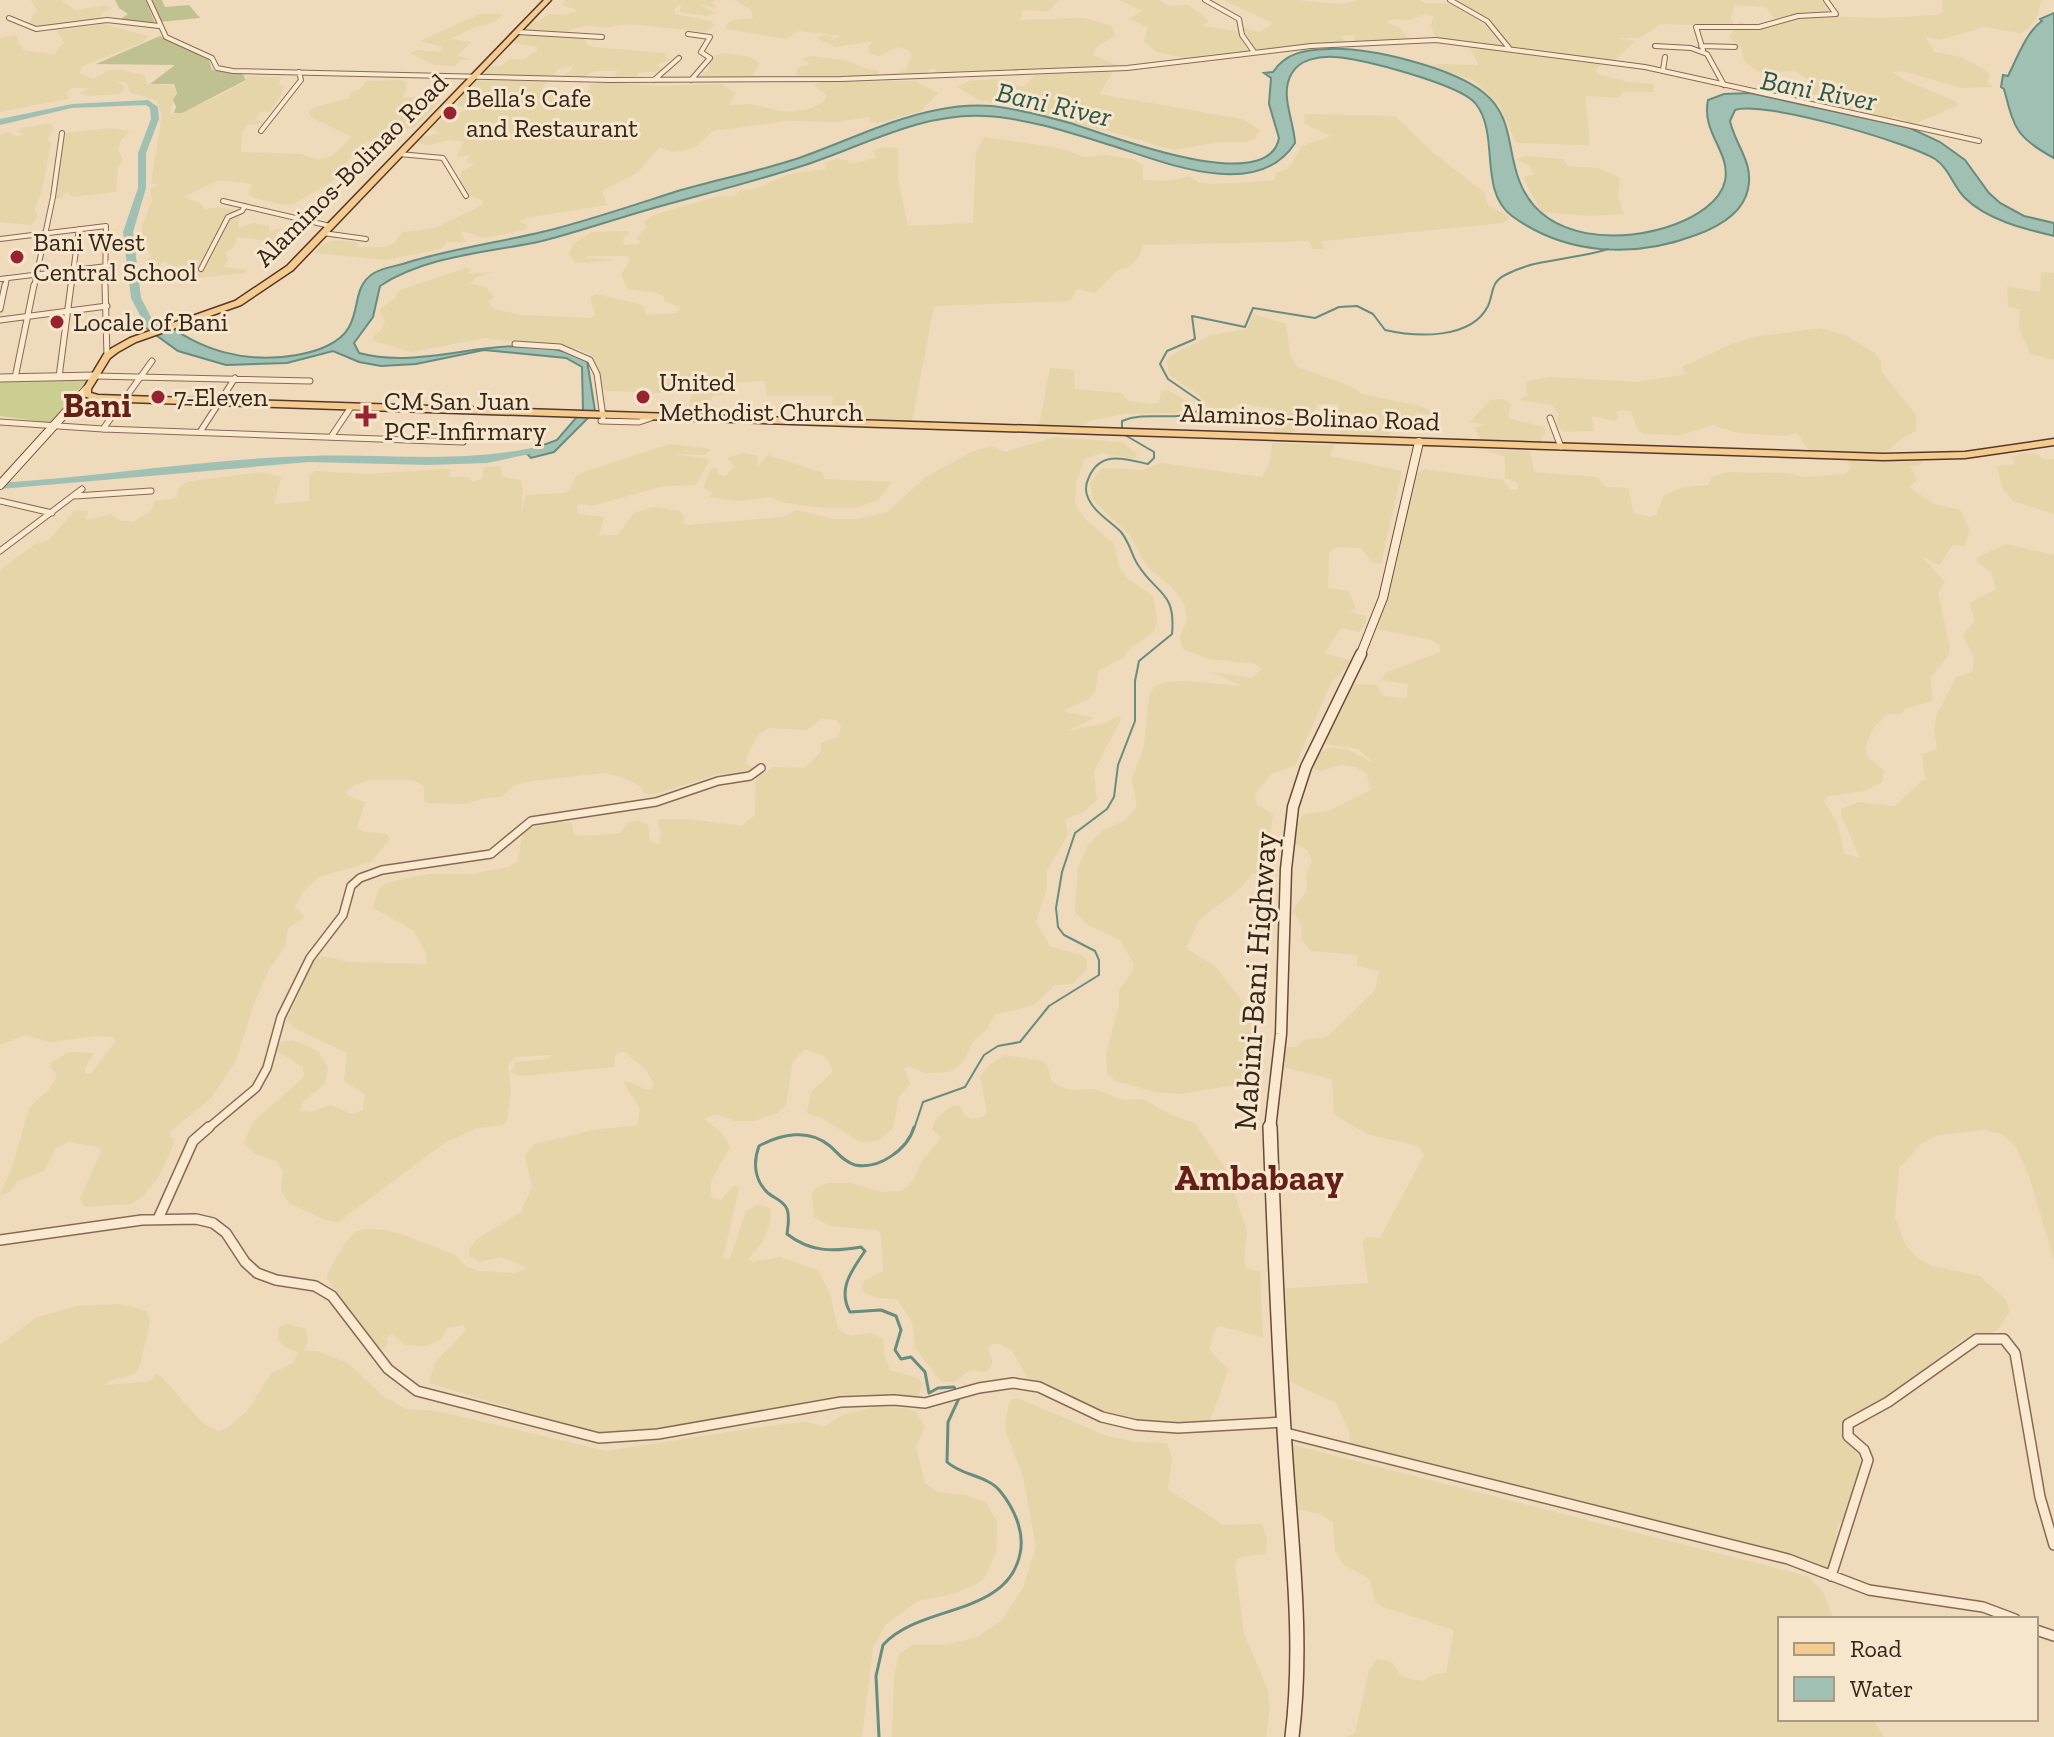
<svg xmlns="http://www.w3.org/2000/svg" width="2054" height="1737" viewBox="0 0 2054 1737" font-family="'Zilla Slab',serif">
<rect width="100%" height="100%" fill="#efdabc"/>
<!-- farmland -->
<path fill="#e5d5a9" d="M 31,0 L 61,0 L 75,10 L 105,5 L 111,8 L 102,13 L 101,19 L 31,28 L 26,27 L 37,10 Z
M 565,0 L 715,0 L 711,3 L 717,8 L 699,4 L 715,13 L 707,16 L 680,12 L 681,4 L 674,9 L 675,14 L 711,21 L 714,25 L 707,32 L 628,24 L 604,28 L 587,25 L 570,30 L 566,34 L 519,32 L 529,22 L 539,21 L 549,14 L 565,15 L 578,10 L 562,5 Z
M 734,0 L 1059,0 L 1049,11 L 1022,10 L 1022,17 L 1017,20 L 1084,18 L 1112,26 L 1115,36 L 1096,47 L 1093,55 L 1119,66 L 935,74 L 937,70 L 932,68 L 922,75 L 890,76 L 885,75 L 905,71 L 912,56 L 909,50 L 897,47 L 879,56 L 869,53 L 868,47 L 873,41 L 835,47 L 817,38 L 822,35 L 833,36 L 831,39 L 834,40 L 841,36 L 799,31 L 786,39 L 726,29 L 726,25 L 733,20 L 753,18 L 751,10 Z
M 1120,0 L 1159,0 L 1168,6 L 1189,5 L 1209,21 L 1202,26 L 1238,31 L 1247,52 L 1189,59 L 1156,52 L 1144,41 L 1148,27 L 1129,19 L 1142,11 Z
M 1223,0 L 1297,0 L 1340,4 L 1358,0 L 1420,0 L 1425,3 L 1451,4 L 1481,20 L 1503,46 L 1437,39 L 1431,27 L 1433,16 L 1426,14 L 1410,20 L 1394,19 L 1386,22 L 1399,27 L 1409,39 L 1353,43 L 1354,35 L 1343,35 L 1342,38 L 1349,43 L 1255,51 L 1243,28 L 1259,32 L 1273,23 Z
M 1461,0 L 1825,0 L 1833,14 L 1823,16 L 1881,18 L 1938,15 L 1943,11 L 1942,0 L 2041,0 L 2038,15 L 2028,29 L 2020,33 L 1984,27 L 1940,40 L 1926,37 L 1934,52 L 1961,57 L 1982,68 L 1989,74 L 1988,83 L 1993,87 L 1961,88 L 1903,71 L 1892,72 L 1906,81 L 1955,101 L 1958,105 L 1912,125 L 1896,116 L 1881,119 L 1827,107 L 1840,102 L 1827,94 L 1813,95 L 1801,89 L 1813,84 L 1796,71 L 1764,73 L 1757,71 L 1745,62 L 1740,47 L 1729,37 L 1735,29 L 1763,29 L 1796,18 L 1817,15 L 1796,16 L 1781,20 L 1774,18 L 1766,7 L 1735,5 L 1731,17 L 1733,24 L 1738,25 L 1739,21 L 1753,27 L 1661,24 L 1640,38 L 1616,38 L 1635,41 L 1614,61 L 1509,47 L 1488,21 L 1456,4 Z
M 480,14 L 503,14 L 493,23 L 475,27 L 451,39 L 471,42 L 458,56 L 473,60 L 462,60 L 454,66 L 434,65 L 410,53 L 417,50 L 440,52 L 442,47 L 420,41 Z
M 103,24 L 148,36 L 143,42 L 83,66 L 79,73 L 93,79 L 109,70 L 122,70 L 144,75 L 147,84 L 172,85 L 176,91 L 170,114 L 180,113 L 223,94 L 246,81 L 247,76 L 281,77 L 279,84 L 284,87 L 281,95 L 270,112 L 260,112 L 256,119 L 265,123 L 247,125 L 242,132 L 241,152 L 301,154 L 318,160 L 332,156 L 352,137 L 313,118 L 308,113 L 316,107 L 349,98 L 351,92 L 360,89 L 366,81 L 402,80 L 406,82 L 407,89 L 402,98 L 425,96 L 433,91 L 436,91 L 433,98 L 442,100 L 414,128 L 389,131 L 383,135 L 401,142 L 367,141 L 334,176 L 334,180 L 294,204 L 283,205 L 254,198 L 248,194 L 252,184 L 219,180 L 184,197 L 200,203 L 205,209 L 219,207 L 241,211 L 238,228 L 254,223 L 269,226 L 269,231 L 282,228 L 275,235 L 283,239 L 274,242 L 237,237 L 234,247 L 226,252 L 228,261 L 223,267 L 247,270 L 245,273 L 197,278 L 164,261 L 160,265 L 168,279 L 163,282 L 152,281 L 156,271 L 146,261 L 152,255 L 143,248 L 149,244 L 143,239 L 142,226 L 152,200 L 150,189 L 157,185 L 151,183 L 162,115 L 156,100 L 131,93 L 126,83 L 115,80 L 125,87 L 120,94 L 88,96 L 80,93 L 89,88 L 71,88 L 66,94 L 69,98 L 67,99 L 0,112 L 0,38 L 17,35 L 18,43 L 23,48 L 21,50 L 60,55 L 54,53 L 64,43 L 57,31 Z
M 519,34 L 585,38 L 587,44 L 593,47 L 666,53 L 664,57 L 672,59 L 656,65 L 662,68 L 661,71 L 639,73 L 634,79 L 613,79 L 618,71 L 594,71 L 585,76 L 562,77 L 573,69 L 571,66 L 558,69 L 552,78 L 477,75 L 485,67 L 501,66 L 510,59 L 524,59 L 537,50 L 537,47 L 509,42 Z
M 1470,46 L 1597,63 L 1601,65 L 1595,70 L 1598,74 L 1628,82 L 1653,84 L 1654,92 L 1623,92 L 1618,98 L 1585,96 L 1590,145 L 1516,143 L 1501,107 L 1475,81 L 1432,66 L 1439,64 L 1478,65 Z
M 724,53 L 751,57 L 760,64 L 751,79 L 693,80 L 708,71 L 711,57 Z
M 811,56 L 844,60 L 867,69 L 878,70 L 878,78 L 801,79 L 796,73 L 798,67 L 808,65 L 809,63 L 802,59 Z
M 1113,72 L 1099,94 L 1242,119 L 1260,130 L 1256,138 L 1247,142 L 1220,142 L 1173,150 L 1119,134 L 1024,112 L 1011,105 L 979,100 L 957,87 L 969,81 L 995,79 L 1023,87 L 1036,75 Z
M 488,80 L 547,81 L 541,90 L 575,97 L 591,89 L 588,85 L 605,82 L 665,86 L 722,84 L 736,93 L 730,105 L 749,104 L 786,112 L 810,109 L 823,102 L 827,96 L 814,85 L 820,82 L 915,81 L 938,93 L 921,111 L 879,123 L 871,122 L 869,117 L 836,122 L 789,121 L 712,131 L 697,146 L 683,151 L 671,152 L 660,147 L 637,173 L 605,189 L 603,194 L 607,205 L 531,217 L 519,222 L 527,225 L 525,230 L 484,238 L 463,231 L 461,234 L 467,242 L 447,242 L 441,249 L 386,260 L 314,253 L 321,245 L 336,240 L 356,242 L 359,247 L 384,247 L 394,243 L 403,232 L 435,228 L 483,205 L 483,200 L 469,196 L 460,181 L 461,171 L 474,165 L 467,161 L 469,155 L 456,157 L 464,142 L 449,140 L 430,145 L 415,143 L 422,137 L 440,133 L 431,128 L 435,123 L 468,109 L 457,105 L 460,98 L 476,81 Z
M 1304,114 L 1395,116 L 1431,151 L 1485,193 L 1488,205 L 1508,216 L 1508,220 L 1502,223 L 1323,241 L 1323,249 L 1313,249 L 1309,241 L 1143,245 L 1139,257 L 1129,267 L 1118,270 L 1095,293 L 1077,289 L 1070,301 L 934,306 L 912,421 L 860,421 L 863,405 L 832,405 L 833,396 L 767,396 L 764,381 L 731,383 L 728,394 L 713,396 L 705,416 L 689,416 L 691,394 L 607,391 L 600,386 L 590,354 L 579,349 L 485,338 L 412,352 L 374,341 L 373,337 L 382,329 L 385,321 L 379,310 L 395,298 L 399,290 L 466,268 L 472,269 L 467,272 L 470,274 L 493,272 L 475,278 L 470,284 L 486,287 L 494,297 L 488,302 L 494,309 L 521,315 L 591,318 L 595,315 L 590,297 L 596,294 L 643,305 L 646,315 L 677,313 L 681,307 L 665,302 L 664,296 L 654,292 L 627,289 L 621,275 L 630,261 L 628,256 L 588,256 L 586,258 L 614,260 L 576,263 L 569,254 L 573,244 L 592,232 L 624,231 L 630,232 L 623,239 L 624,245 L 638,244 L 641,241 L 635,239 L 647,227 L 644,222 L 653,215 L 719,196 L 734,196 L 739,191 L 757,188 L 789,174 L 826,169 L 825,163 L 836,159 L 846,160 L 851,164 L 868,160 L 877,157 L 872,151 L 883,147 L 898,148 L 898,180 L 908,226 L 973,223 L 976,152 L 984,137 L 1059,148 L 1085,157 L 1105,155 L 1133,159 L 1143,165 L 1143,180 L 1168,181 L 1190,176 L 1197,182 L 1212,184 L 1251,182 L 1275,180 L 1276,173 L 1289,168 L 1302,146 L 1331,136 L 1305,124 Z
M 51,123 L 54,130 L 47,140 L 51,143 L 42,190 L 35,209 L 37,216 L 32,225 L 0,222 L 0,134 L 10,132 L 14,136 L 24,135 L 18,131 L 22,128 Z
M 110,128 L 130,131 L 121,140 L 118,150 L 123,159 L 118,168 L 116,192 L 71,197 L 67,192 L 61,198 L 54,199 L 58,152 L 65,133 Z
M 1524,156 L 1563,159 L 1567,166 L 1599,168 L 1620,178 L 1618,196 L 1624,214 L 1591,216 L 1542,212 L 1524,180 L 1525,176 L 1534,174 L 1529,166 L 1516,159 Z
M 2041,272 L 2054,273 L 2054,360 L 2030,354 L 2019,327 L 2020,309 L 2008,307 L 2007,287 L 2040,292 Z
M 1253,314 L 1286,324 L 1290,354 L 1297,367 L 1351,386 L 1362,394 L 1420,406 L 1440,416 L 1417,413 L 1410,421 L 1393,422 L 1390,438 L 1340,435 L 1338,404 L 1318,404 L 1311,416 L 1299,416 L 1294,434 L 1274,433 L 1276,409 L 1243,404 L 1235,405 L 1229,411 L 1208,408 L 1199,395 L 1169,375 L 1167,360 L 1170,356 L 1211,335 L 1247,329 Z
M 1820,328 L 1845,335 L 1875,353 L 1881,361 L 1881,371 L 1916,415 L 1916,431 L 1904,437 L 1886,452 L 1809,451 L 1797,433 L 1786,436 L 1738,433 L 1712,425 L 1682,435 L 1644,434 L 1638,430 L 1631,411 L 1621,410 L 1616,412 L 1618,417 L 1615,421 L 1592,416 L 1594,431 L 1565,432 L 1557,426 L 1558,414 L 1552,405 L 1519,400 L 1527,395 L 1526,383 L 1531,380 L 1551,377 L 1637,382 L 1682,375 L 1685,373 L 1682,367 L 1732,344 L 1754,337 Z
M 1050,368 L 1074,370 L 1075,389 L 1121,393 L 1129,401 L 1151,404 L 1159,403 L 1161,391 L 1168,390 L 1192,404 L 1176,413 L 1124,414 L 1092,420 L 1081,427 L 1039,425 Z
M 1503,399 L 1511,404 L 1508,417 L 1511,419 L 1544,427 L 1546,432 L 1541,438 L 1543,443 L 1481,441 L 1474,427 L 1486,425 L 1470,422 L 1490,400 Z
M 1054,437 L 1122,442 L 1138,455 L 1134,459 L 1101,453 L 1085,459 L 1076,482 L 1075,504 L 1086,520 L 1114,544 L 1119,567 L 1127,578 L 1153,596 L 1157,620 L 1154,632 L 1129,649 L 1124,657 L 1098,671 L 1096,690 L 1089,699 L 1062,711 L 1094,718 L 1067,731 L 1106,723 L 1118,716 L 1121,719 L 1094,771 L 1097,800 L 1084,812 L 1065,819 L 1068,835 L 1047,871 L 1047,888 L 1036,922 L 1050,946 L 1084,956 L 1087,960 L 1087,969 L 1073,984 L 1055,985 L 1034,1005 L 994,1015 L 987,1029 L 974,1040 L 963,1063 L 950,1072 L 925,1073 L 909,1066 L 904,1069 L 910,1084 L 899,1097 L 893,1128 L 879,1140 L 860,1142 L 822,1118 L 807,1113 L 811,1092 L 833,1071 L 826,1057 L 805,1049 L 793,1061 L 786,1104 L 778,1113 L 754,1121 L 735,1121 L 715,1114 L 704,1119 L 722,1133 L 730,1147 L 711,1181 L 711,1198 L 721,1200 L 734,1185 L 739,1188 L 723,1258 L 730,1259 L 746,1211 L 758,1204 L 770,1208 L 771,1220 L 765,1238 L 749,1259 L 753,1262 L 780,1257 L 818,1270 L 830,1293 L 838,1329 L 850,1336 L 871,1333 L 883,1339 L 884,1353 L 890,1370 L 917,1378 L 923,1383 L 918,1396 L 832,1397 L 684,1427 L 619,1436 L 596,1434 L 429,1383 L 435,1363 L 466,1330 L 463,1325 L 448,1328 L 440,1340 L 426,1346 L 406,1345 L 392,1334 L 386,1338 L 388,1343 L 384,1349 L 377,1348 L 349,1317 L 340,1297 L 327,1278 L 328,1272 L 345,1243 L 355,1232 L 365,1229 L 386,1230 L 410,1237 L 455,1255 L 467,1267 L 480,1271 L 515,1273 L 529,1268 L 500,1257 L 479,1262 L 469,1256 L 469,1250 L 477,1239 L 521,1212 L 532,1187 L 525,1156 L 535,1144 L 594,1130 L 637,1125 L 640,1109 L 623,1082 L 629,1082 L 645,1089 L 651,1089 L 654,1084 L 647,1071 L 625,1052 L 618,1052 L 615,1056 L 614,1067 L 520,1076 L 511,1072 L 516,1062 L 548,1059 L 551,1055 L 515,1057 L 508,1066 L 511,1091 L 507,1120 L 503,1125 L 477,1128 L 446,1142 L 338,1222 L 325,1220 L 289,1203 L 281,1190 L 283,1172 L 276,1161 L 255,1154 L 244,1143 L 253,1122 L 304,1077 L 303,1067 L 277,1051 L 280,1042 L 293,1040 L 318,1051 L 328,1068 L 325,1083 L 304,1101 L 300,1111 L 311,1112 L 331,1105 L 351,1114 L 363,1110 L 365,1095 L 344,1081 L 347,1053 L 298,1030 L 286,1021 L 315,959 L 322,956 L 349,962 L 426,964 L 426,953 L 413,930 L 373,908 L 379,889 L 388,882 L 429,874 L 471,874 L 509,867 L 518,861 L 523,830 L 555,822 L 572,823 L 574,834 L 579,836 L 615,834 L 620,833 L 629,822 L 640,821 L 648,825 L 650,841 L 659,845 L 661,833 L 657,823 L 660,819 L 688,819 L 742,826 L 755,815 L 756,778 L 774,767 L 806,768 L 821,751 L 821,743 L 839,736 L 841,725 L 836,720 L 821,719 L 807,730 L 768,728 L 757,736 L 747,756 L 746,763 L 753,768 L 753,772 L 717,774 L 653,795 L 643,793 L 640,786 L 624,778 L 604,773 L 524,782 L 514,786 L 501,797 L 485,798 L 465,804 L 427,803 L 424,801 L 424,786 L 413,780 L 370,780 L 354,785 L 347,792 L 348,796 L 365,802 L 357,828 L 364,832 L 387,834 L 390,839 L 371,862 L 319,877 L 303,892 L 295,907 L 304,915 L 303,919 L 288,928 L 285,946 L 269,970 L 253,1006 L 236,1061 L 211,1098 L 171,1131 L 170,1136 L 175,1139 L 174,1144 L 158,1178 L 144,1195 L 132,1204 L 85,1207 L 80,1199 L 101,1151 L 98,1147 L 69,1142 L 56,1148 L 44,1171 L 17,1181 L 10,1192 L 2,1195 L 0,1193 L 12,1168 L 29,1108 L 49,1089 L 56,1079 L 56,1074 L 50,1067 L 52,1062 L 69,1052 L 94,1053 L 85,1068 L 85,1073 L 91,1074 L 116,1041 L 113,1037 L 95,1036 L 51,1042 L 25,1035 L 0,1045 L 0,570 L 34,545 L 49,540 L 75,510 L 89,511 L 85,518 L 88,520 L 110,514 L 118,520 L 133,522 L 151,511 L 155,501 L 177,498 L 178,489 L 186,482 L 261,472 L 281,477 L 274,504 L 309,501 L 309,476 L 315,471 L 368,474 L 445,469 L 449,469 L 451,477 L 467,477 L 473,482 L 482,479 L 484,467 L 500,466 L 502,477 L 521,480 L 523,494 L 521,514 L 526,495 L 563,493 L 570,490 L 576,476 L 583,472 L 670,444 L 711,449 L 705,455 L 673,454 L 710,459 L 696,485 L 664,486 L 591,506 L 581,504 L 577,505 L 578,514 L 604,517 L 599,535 L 618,535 L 634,513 L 653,507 L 680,511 L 684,516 L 684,524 L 689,525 L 783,517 L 796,510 L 834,519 L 857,519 L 887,512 L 926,477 L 973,451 L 992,446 L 1005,452 Z
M 1272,443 L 1334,445 L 1330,456 L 1402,471 L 1381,564 L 1372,562 L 1361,548 L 1335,547 L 1329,553 L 1328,588 L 1349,591 L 1356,609 L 1348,612 L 1366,616 L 1366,622 L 1359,632 L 1341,628 L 1326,651 L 1325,654 L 1351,660 L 1351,663 L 1331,683 L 1295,766 L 1271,774 L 1255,795 L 1257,805 L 1273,814 L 1266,867 L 1271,878 L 1252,873 L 1243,886 L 1200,919 L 1187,946 L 1188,950 L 1215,966 L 1250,1012 L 1260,1038 L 1261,1062 L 1250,1078 L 1236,1085 L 1179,1094 L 1155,1092 L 1115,1081 L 1107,1073 L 1106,1054 L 1119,1005 L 1119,990 L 1132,972 L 1134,964 L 1120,940 L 1086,924 L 1075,912 L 1078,867 L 1088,845 L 1103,830 L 1124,821 L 1137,806 L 1132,779 L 1144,747 L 1149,696 L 1154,687 L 1166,682 L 1184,681 L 1242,686 L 1212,672 L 1252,678 L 1262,668 L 1255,664 L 1209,659 L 1183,649 L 1180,637 L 1187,619 L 1184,604 L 1172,587 L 1149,569 L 1130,536 L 1093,500 L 1090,483 L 1102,468 L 1142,470 L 1161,463 L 1262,477 L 1270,462 Z
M 1486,450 L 1530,451 L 1534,472 L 1597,477 L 1606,487 L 1628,488 L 1634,513 L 1650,517 L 1656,515 L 1664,495 L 1684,487 L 1708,485 L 1712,477 L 1728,472 L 1787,473 L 1804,477 L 1845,474 L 1850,469 L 1848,461 L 1852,460 L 1923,461 L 1920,465 L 1910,466 L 1917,480 L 1909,487 L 1934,504 L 1960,510 L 1970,530 L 1964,546 L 1953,545 L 1939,565 L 1921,556 L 1945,582 L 1938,593 L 1950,648 L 1948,656 L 1931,677 L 1932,701 L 1905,709 L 1902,714 L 1888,714 L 1873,728 L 1865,748 L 1869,758 L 1884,770 L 1882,782 L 1865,791 L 1828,796 L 1824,801 L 1837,823 L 1845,854 L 1860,858 L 1841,815 L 1841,809 L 1858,802 L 1895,806 L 1923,780 L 1928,781 L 1924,774 L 1923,754 L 1937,749 L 1934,729 L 1937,714 L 1956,677 L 1971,673 L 1973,668 L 1974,658 L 1963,635 L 1975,620 L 1969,603 L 1996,589 L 1991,572 L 1978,563 L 1976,558 L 2006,544 L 2054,555 L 2054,1260 L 2029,1176 L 2016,1147 L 2002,1134 L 1984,1130 L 1939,1135 L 1921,1144 L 1899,1168 L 1895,1218 L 1906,1246 L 1919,1259 L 1932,1266 L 1980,1276 L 2005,1299 L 2010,1311 L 1997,1331 L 1963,1339 L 1889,1396 L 1842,1422 L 1842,1434 L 1860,1458 L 1861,1471 L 1846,1517 L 1838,1525 L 1829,1571 L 1812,1563 L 1350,1444 L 1349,1431 L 1336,1403 L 1282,1378 L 1279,1289 L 1368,1283 L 1363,1243 L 1366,1237 L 1380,1238 L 1424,1155 L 1418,1146 L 1367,1134 L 1338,1117 L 1334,1113 L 1332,1079 L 1283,1067 L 1284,1047 L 1297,1047 L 1304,1040 L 1327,1037 L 1375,990 L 1379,971 L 1357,966 L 1357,955 L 1311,951 L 1301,939 L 1302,926 L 1292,911 L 1307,891 L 1306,875 L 1312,861 L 1307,850 L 1294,843 L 1295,826 L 1304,814 L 1329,811 L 1370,790 L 1367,774 L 1356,767 L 1342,765 L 1320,771 L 1311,768 L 1317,756 L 1327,748 L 1347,749 L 1375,764 L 1358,749 L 1321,743 L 1353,684 L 1376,685 L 1384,696 L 1403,698 L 1407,697 L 1408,684 L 1386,681 L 1383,679 L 1385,673 L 1440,652 L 1439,645 L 1432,640 L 1377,629 L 1416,474 L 1424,469 L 1503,480 L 1510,489 L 1518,490 L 1518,483 L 1505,478 L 1505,457 Z
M 743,453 L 758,456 L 757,467 L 768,455 L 823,473 L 824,479 L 892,482 L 878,500 L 855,508 L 823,508 L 786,503 L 769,497 L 739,501 L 710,497 L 712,492 L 703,488 L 710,470 L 717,467 L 718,475 L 726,476 L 735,466 L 727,458 Z
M 2023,453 L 2035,453 L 2044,459 L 2054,459 L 2054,514 L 2013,501 L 2003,489 L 1997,466 L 2015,464 L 2012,457 Z
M 1005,1055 L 1042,1061 L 1047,1064 L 1051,1080 L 1060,1087 L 1072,1090 L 1094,1089 L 1124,1100 L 1143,1099 L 1171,1115 L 1195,1123 L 1226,1170 L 1247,1231 L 1244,1262 L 1246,1268 L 1260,1272 L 1263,1337 L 1219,1326 L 1214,1331 L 1209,1349 L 1228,1370 L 1210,1421 L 1168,1424 L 1117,1419 L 1027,1377 L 1012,1351 L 1000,1344 L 993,1344 L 988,1348 L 992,1361 L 991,1368 L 985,1372 L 971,1370 L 954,1382 L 941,1381 L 915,1348 L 912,1322 L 897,1299 L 877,1298 L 865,1293 L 862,1287 L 864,1281 L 883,1271 L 881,1234 L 877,1230 L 830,1226 L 814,1217 L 812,1194 L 815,1189 L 827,1183 L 851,1183 L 882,1192 L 902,1191 L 912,1182 L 922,1161 L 938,1142 L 940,1137 L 932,1129 L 936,1118 L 954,1105 L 960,1106 L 965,1116 L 971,1119 L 983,1117 L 987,1112 L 980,1077 L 990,1064 Z
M 120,1304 L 147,1311 L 150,1322 L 139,1369 L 133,1375 L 110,1380 L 105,1385 L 143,1382 L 151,1381 L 155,1374 L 161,1376 L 198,1418 L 207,1426 L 219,1431 L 227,1428 L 247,1411 L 271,1374 L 293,1363 L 298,1352 L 286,1348 L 278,1340 L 279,1327 L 287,1324 L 306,1329 L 308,1341 L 304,1351 L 317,1351 L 349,1364 L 383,1396 L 406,1409 L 437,1411 L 607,1451 L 754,1428 L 804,1422 L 825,1426 L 845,1414 L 879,1406 L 909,1409 L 916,1412 L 925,1427 L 916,1447 L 925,1483 L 937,1492 L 965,1495 L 986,1502 L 997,1522 L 996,1553 L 984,1578 L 978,1583 L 957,1593 L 918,1601 L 885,1625 L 873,1648 L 862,1737 L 0,1737 L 0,1345 L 35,1318 L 76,1306 Z
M 1018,1398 L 1107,1436 L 1137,1442 L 1167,1443 L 1172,1458 L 1168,1489 L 1223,1525 L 1262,1524 L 1267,1538 L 1266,1554 L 1244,1556 L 1237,1559 L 1235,1567 L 1244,1633 L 1268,1691 L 1270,1709 L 1266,1737 L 892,1737 L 894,1677 L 899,1654 L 913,1645 L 945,1645 L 977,1637 L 1002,1620 L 1023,1588 L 1036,1546 L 1023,1477 L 1005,1429 L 1008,1406 L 1011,1400 Z
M 1289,1444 L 1807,1576 L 1823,1592 L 1833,1619 L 1780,1619 L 1780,1719 L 1873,1719 L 1884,1737 L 1346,1737 L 1355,1733 L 1369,1671 L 1377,1659 L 1392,1662 L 1401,1676 L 1409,1679 L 1424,1681 L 1432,1675 L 1446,1673 L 1454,1630 L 1381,1606 L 1375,1601 L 1370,1579 L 1344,1565 L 1335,1551 L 1333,1522 L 1320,1514 L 1291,1508 Z"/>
<!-- green -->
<path fill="#cccd90" d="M 87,380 L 50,423 L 0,416 L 0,381 Z"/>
<!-- cemetery -->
<path fill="#c0c190" d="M 115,0 L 146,0 L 156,26 L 119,20 L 128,14 L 119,8 Z
M 150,0 L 162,0 L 165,7 L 189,5 L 200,18 L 159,22 Z
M 160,36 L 209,60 L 212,70 L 242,73 L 246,80 L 182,113 L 174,113 L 176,107 L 173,100 L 177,93 L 174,84 L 150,84 L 175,65 L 96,64 Z"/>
<!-- water -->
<path fill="#a0c0b3" stroke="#678d80" stroke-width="2" d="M 2054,13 L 2054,158 C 2015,137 2014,127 2004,89 L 2001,87 L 2003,75 L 2008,76 C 2017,58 2027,31 2042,21 L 2040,19 Z
M 1328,49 C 1369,47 1452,67 1484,93 C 1513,116 1507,149 1519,180 C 1542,243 1623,244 1676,224 C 1694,217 1720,203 1725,181 C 1731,152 1701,133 1708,100 L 1724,94 L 1750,93 L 1910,128 L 1940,142 L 1965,160 L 1989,193 L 2000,203 L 2024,216 L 2054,223 L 2054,236 C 2025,229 1987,220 1965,198 C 1953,186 1949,168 1935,159 C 1907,142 1763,100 1735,110 L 1730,121 C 1735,145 1754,162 1748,189 C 1743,214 1718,227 1696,235 C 1635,258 1567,256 1512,216 C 1478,191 1500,135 1476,104 C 1462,85 1361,58 1335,57 C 1320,56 1300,59 1292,73 C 1279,94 1294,120 1295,143 C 1257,203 1161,161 1110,145 C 1071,133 1026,118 985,116 C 923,112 863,146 805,165 C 753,182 700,195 647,210 C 612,220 578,232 542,241 C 488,253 427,255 380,286 L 373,317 L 354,343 L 359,353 C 434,373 511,323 587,360 L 595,411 L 554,452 L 531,458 L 525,452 L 557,440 L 583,410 L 582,367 L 566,358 L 484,350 L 416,364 L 381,366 L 359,362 L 333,351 L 287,363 L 226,365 L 178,351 L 142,325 L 161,319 C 199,351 247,364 297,355 C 315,352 340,344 349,327 C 360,308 353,286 374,273 C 384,267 399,266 409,262 C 458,247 509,241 558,228 C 599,217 640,203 681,190 C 720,179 760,171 799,158 C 830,147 859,134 890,123 C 921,112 959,103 992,106 C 1017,109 1045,116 1070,123 C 1103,133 1268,199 1279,138 L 1269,104 L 1271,78 L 1264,73 L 1273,72 C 1286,52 1306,50 1328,49 Z"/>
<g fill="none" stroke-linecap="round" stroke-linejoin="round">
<!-- stream-far1 -->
<path stroke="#678d80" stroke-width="2" d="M 1122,429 L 1122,421 C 1148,410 1175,423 1200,410 L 1200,401 L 1168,379 L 1160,364 L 1167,351 L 1195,339 L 1192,316 L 1245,327 L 1253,308 L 1315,318 L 1339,307 L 1357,306 L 1373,314 L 1385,330 C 1416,337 1471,340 1488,306 C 1494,293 1490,283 1505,275 C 1536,258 1575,260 1608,249
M 914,1129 L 923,1102 L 965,1087 L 984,1055 L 998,1046 L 1020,1042 L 1049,1006 L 1099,975 L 1099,960 L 1095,951 L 1064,935 L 1058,927 L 1056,908 L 1062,872 L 1075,833 L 1107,809 L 1114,797 L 1118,765 L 1135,721 L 1135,681 L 1139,661 L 1172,634 C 1176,591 1157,595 1138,565 C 1131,554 1130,543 1121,532 C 1110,521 1092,511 1087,495 C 1085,489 1086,483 1089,477 C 1101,450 1125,459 1148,464 L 1154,458 L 1154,452 L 1125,435"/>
<!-- stream -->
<path stroke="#678d80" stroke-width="3" d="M 914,1127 C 908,1149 879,1170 855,1165 C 844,1162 838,1153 830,1146 C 809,1128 781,1134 759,1146 C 753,1162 754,1180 768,1193 C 775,1199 783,1200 787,1209 C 790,1217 788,1226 787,1234 C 810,1252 833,1252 861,1247 L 865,1251 C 852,1270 837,1289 850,1312 L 881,1310 L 896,1316 L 901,1330 L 895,1350 L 901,1359 L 911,1357 L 925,1372 L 929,1393 L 938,1388 L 954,1387 L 957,1392
M 879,1737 L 876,1676 L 883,1645 C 919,1604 1007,1617 1020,1554 C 1025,1532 1014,1508 1000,1491 C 987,1475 962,1476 947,1462 L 948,1422 L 959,1398"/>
<!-- river -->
<path fill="#a0c0b3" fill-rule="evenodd" d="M 148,100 L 158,107 L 159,119 L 146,153 L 146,188 L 133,232 L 141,298 L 152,319 L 169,333 L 164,336 L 144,323 L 131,298 L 123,232 L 138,188 L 138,153 L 151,119 L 150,108 L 146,105 L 72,108 L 0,125 L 0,119 L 72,104 Z
M 545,445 L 549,446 L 549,450 L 487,463 L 428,465 L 309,462 L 0,489 L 0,483 C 103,476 206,459 309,456 C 391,453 463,465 545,445 Z"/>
<defs>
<path id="minor-far3" d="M 149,0 L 166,37 L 212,58 L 217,68 L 233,71 L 610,80 L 841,79 L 1127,68 L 1311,46 L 1436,40 L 1645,67 L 1979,141
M 1205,0 L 1239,19 L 1242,35 L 1254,52
M 1450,0 L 1487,21 L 1509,48
M 9,18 L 36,29 L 107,20 L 159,26
M 518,32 L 602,37
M 688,34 L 710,37 L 701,52 L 710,58 L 691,80
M 1655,46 L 1691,48 L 1707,54 L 1724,85
M 1701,46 L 1735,47
M 1703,50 L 1696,27 L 1759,27 L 1798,16 L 1836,14 L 1826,0
M 1663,70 L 1665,57
M 654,80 L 679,58
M 261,131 L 301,80 L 299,72
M 399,154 L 443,158 L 466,196
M 223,201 L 330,226
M 323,233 L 366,239
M 0,239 L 106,226 L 105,287
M 201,269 L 228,217 L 242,211 L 245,206
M 0,279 L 107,266
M 5,287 L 7,278
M 34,287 L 53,197 L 62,133
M 71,287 L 79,229"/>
<path id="minor-far2" d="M 105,285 L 107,356
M 0,309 L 5,285
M 0,320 L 107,306
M 515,344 L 560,347 L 590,360 L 597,374 L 603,417
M 95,376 L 310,381
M 59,377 L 71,285
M 15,378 L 34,285
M 1550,418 L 1561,447
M 601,421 L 639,422 L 651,418
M 0,422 L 103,429 L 463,442
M 103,429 L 152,361
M 200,432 L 235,378
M 331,437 L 351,407
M 75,496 L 151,491
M 0,501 L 52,513
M 0,551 L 82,489"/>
<path id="minor-far1" d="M 207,1129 L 256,1088 L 267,1068 L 281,1017 L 310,958 L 343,915 L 351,886 L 360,878 L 382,870 L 491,854 L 531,821 L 656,802 L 718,781 L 750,776 L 761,768"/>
<path id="minor" d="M 158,1219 L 193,1141 L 209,1127
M 0,1240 L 142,1220 L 196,1219 L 213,1223 L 226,1233 L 245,1262 L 257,1273 L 276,1280 L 315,1286 L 332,1296 L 388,1369 L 417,1391 L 599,1438 L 658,1434 L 841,1402 L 894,1400 L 925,1403 L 979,1388 L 1013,1383 L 1039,1387 L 1102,1417 L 1136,1425 L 1178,1428 L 1285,1422
M 1286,1433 L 1788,1559 L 1869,1590 L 1983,1607 L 2015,1619
M 1831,1576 L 1868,1460 L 1864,1450 L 1848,1436 L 1848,1424 L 1888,1402 L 1977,1339 L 2004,1339 L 2015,1353 L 2040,1497 L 2054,1545
M 2036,1630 L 2054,1636"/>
<path id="tertiary" d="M 0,378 L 95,376"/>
<path id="secondary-far2" d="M 0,485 L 87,389
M 1360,656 L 1383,598 L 1419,442"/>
<path id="secondary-far1" d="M 1270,1129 L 1281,1034 L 1286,869 L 1293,807 L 1306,767 L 1361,654"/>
<path id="secondary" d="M 1270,1127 C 1274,1233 1278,1339 1285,1445 C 1291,1542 1304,1640 1292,1737"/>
<path id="primary" d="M 544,0 L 551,0 L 293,270 L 241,305 L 136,342 L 118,352 L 110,358 L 91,389 L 91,393 L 98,395 L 1883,454 L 1965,452 L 2054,439 L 2054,445 L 1965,458 L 1883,460 L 97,401 L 84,396 L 83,389 L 104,354 L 112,348 L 130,338 L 235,301 L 287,266 Z"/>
</defs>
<!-- minor-far3 casing -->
<use href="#minor-far3" stroke="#876a55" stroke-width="6"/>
<!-- minor-far2 casing -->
<use href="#minor-far2" stroke="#876a55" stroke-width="7"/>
<!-- minor-far1 casing -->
<use href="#minor-far1" stroke="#876a55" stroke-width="10"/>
<!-- minor casing -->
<use href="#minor" stroke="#876a55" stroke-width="12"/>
<!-- tertiary casing -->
<use href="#tertiary" stroke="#876a55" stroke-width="9"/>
<!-- secondary-far2 casing -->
<use href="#secondary-far2" stroke="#694b38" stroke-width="10"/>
<!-- secondary-far1 casing -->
<use href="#secondary-far1" stroke="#694b38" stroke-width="13"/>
<!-- secondary casing -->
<use href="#secondary" stroke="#694b38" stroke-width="16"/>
<!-- primary casing -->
<use href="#primary" stroke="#54392a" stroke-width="3"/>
<!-- minor-far3 -->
<use href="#minor-far3" stroke="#fae9cf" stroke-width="4"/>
<!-- minor-far2 -->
<use href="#minor-far2" stroke="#fae9cf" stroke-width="5"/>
<!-- minor-far1 -->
<use href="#minor-far1" stroke="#fae9cf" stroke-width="7"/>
<!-- minor -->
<use href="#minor" stroke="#fae9cf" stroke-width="9"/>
<!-- tertiary -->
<use href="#tertiary" stroke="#fae9cf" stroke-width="7"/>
<!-- secondary-far2 -->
<use href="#secondary-far2" stroke="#fae9cf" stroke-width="8"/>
<!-- secondary-far1 -->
<use href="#secondary-far1" stroke="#fae9cf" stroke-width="10"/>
<!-- secondary -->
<use href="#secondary" stroke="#fae9cf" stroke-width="13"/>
<!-- primary -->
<use href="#primary" fill="#f5cb90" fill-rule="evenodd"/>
</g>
<!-- markers -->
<g fill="#982330" stroke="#f6e6cb" stroke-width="3">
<circle cx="450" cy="113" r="8"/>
<circle cx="17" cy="257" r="8"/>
<circle cx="57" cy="322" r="8"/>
<circle cx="158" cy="397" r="8"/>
<circle cx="643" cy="397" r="8"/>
<path d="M362 404h8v8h8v8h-8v8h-8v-8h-8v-8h8z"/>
</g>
<g text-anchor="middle" stroke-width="6" stroke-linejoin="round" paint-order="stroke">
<!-- far-poi labels -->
<g font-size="26" fill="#35251a" stroke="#f6e6cb" text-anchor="start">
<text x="466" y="107">Bella’s Cafe<tspan x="466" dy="30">and Restaurant</tspan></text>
<text x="33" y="251">Bani West<tspan x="33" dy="30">Central School</tspan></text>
<text x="73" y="331">Locale of Bani</text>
<text x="659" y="391">United<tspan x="659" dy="30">Methodist Church</tspan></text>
<text x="174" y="406">7-Eleven</text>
<text x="384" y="410">CM San Juan<tspan x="384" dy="30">PCF-Infirmary</tspan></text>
</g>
<!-- far-street labels -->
<g font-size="26" fill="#35251a" stroke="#f6e6cb">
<text transform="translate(351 170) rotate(-45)" y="9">Alaminos-Bolinao Road</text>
<text transform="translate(1310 417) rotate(2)" y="9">Alaminos-Bolinao Road</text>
</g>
<!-- far-water labels -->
<g font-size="28" font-style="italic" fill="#29564e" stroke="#f6e6cb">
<text transform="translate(1819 90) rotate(11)" y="10">Bani River</text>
<text transform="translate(1054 104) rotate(13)" y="10">Bani River</text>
</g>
<!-- street labels -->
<g font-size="32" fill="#35251a" stroke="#f6e6cb">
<text transform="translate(1255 981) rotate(-86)" y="11">Mabini-Bani Highway</text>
</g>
<!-- far-district labels -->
<g font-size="34" font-weight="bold" fill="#642018" stroke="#f6e6cb">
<text x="97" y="417">Bani</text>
</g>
<!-- quarter labels -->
<g font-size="36" font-weight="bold" fill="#642018" stroke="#f6e6cb">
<text x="1259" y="1190">Ambabaay</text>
</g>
</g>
<!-- legend -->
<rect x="1778" y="1617" width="260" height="104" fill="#f6e6cb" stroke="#a99984" stroke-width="2"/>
<rect x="1794" y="1643" width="40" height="12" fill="#f5cb90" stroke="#a99984" stroke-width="2"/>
<text x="1850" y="1657" font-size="24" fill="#35251a">Road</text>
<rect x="1794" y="1677" width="40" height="24" fill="#a0c0b3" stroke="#a99984" stroke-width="2"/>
<text x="1850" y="1697" font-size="24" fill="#35251a">Water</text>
</svg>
